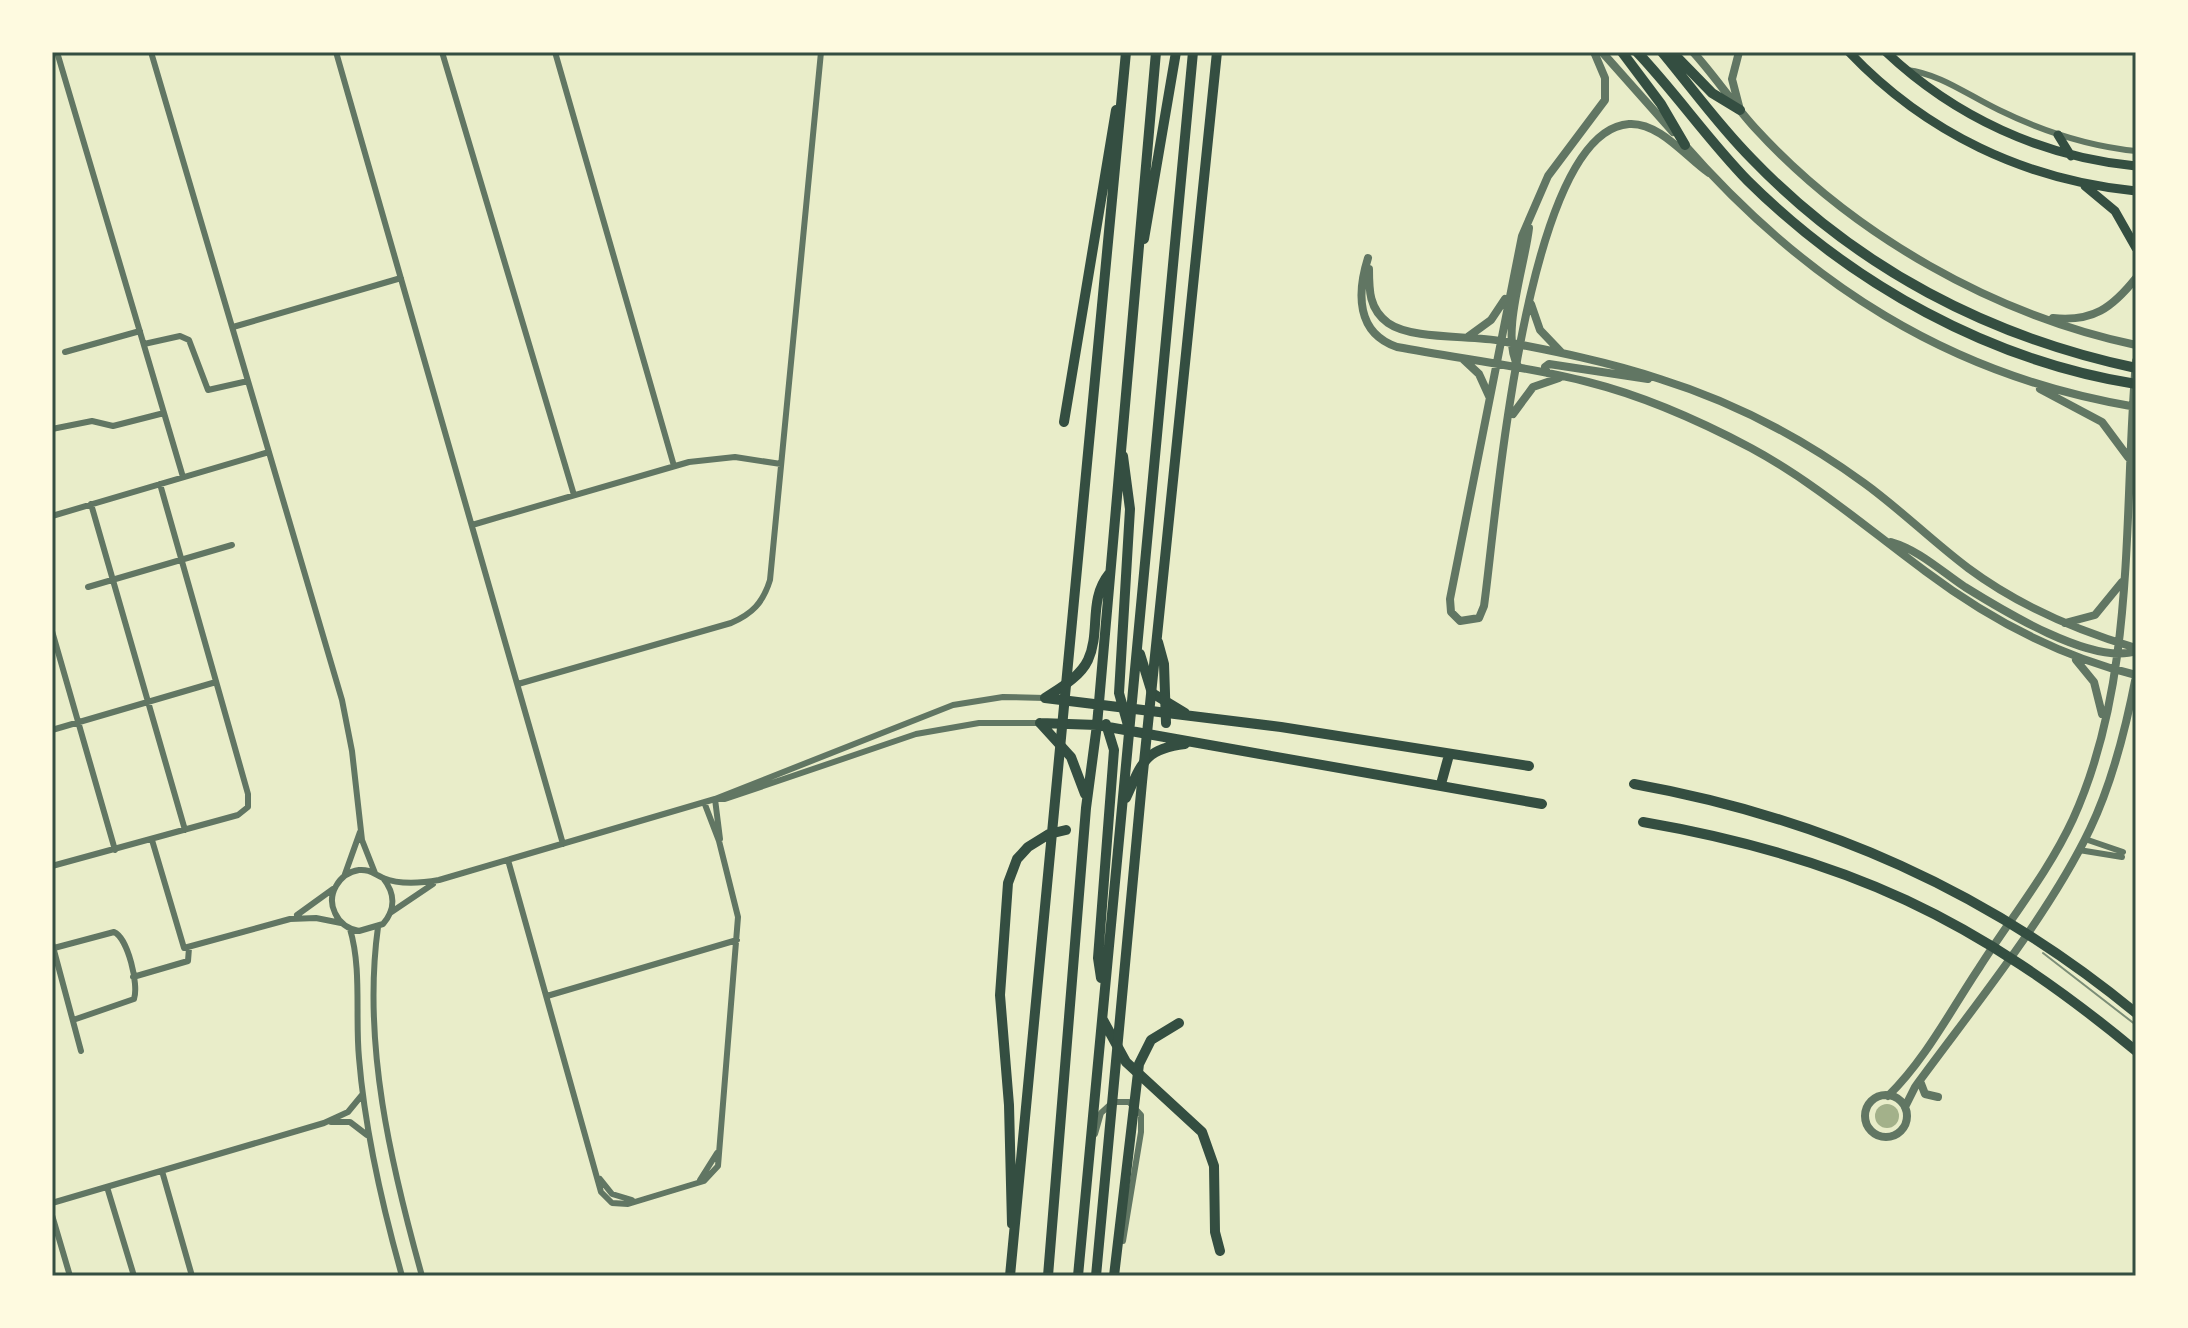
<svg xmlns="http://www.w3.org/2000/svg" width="2188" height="1328" viewBox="0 0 2188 1328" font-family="'Alegreya Sans',sans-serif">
<rect width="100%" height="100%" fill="#e9edc9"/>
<!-- water -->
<path fill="#a3b18a" d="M1875 1116a12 12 0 1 1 24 0a12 12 0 1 1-24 0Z"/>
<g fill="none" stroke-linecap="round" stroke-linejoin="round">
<!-- minor -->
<path stroke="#617663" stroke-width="6" d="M 57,52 L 183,477
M 151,52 L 342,700 L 352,751 L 362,840 L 375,873
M 336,52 L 563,844
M 442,52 L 574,495
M 555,52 L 674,466
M 1907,70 C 1941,74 1969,96 1999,110 C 2042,131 2088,146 2136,151
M 233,327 L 401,278
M 144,344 L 180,336 L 189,340 L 208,390 L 248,381
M 65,352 L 140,331
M 52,429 L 92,421 L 113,426 L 164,413
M 91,504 L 185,830
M 52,516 L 269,452
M 472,525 L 689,462 L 735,457 L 781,464
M 88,587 L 232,545
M 52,631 L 115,850
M 518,684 L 731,623 C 752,614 763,603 770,580 L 821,52
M 52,730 L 216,682
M 715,799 L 953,705 L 1003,697 L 1045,698
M 715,799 L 720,839
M 2085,839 L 2123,852
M 152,840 L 184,948 L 290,919 L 316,918 L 341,923
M 2079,850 L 2122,857
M 508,860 L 601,1192 L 612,1203 L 628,1204 L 704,1181 L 718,1166 L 738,917 L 719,841 L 704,802
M 52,866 L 238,815 L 248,807 L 248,794 L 160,484
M 345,874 L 360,832
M 383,878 C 395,893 396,909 383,924 L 359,931 C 348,929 340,924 335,913 C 326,895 339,873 359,870 C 369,869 374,874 383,878 C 400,885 422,883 439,880 L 715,799 L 725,799 L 916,734 L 979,723 L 1040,723
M 390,913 L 433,884
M 297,915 L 333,889
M 378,927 C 362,1043 391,1165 422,1276
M 350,929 C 362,969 355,1016 359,1058 C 365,1132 382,1205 402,1276
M 52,943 L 81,1051
M 54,948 L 114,932 C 128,938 139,985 134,999 L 73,1020
M 133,977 L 188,961 L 189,948
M 547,996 L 737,940
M 331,1122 L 350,1122 L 367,1135
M 1095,1134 L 1101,1113 L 1113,1102 L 1129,1102 L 1141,1115 L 1141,1132 L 1123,1241
M 162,1171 L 192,1276
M 600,1179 L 612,1194 L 632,1200
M 700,1180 L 717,1153
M 107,1187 L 134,1276
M 52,1203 L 324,1123 L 348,1112 L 362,1095
M 52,1215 L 70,1276"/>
<!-- tertiary -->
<path stroke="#617663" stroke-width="8" d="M 1594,52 L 1605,78 L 1605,100 L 1548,176 L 1522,236 L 1450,599 L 1451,612 L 1460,621 L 1479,618 L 1484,606 C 1496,522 1524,131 1629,124 C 1659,122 1686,157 1709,173
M 1602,52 L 1673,132
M 1693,52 C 1715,76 1733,104 1755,128 C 1853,235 1994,315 2136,345
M 1739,106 L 1732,79 L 1739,52
M 1682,142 C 1805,283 1949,376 2136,407
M 1368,258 C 1357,293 1356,333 1397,347 C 1461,359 1525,366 1588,382 C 1644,396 1700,421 1751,448 C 1814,482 1868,529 1925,571 C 1989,619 2058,656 2136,675
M 1369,269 C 1369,290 1369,309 1388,323 C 1412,340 1470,335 1501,341 C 1554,351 1609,362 1660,379 C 1734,402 1802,438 1864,483 C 1900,509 1932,541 1968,568 C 2019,606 2075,630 2136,648
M 1531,304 L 1540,330 L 1561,352
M 2053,318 C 2093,322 2112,308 2136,278
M 1469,336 L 1491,320 L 1505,299
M 1463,359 L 1479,374 L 1489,396
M 1518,366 C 1500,336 1525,265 1529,228
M 1547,373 L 1545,367 L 1549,364 L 1648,379
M 2040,389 L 2102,422 L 2128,457
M 1513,414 L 1533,387 L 1559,378
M 1891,542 C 1919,550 1941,571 1965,587 C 2002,610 2093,666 2136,651
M 2065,623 L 2095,615 L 2122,582
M 2076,660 L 2094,682 L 2102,714
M 1920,1081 L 1925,1094 L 1938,1097
M1865 1116a21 21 0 1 1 42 0a21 21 0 1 1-42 0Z
M 1888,1096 C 1925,1060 1951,1010 1979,968 C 2010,919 2048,873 2073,819 C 2137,678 2123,512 2136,361
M 1905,1107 L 1915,1087 C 1972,1009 2049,915 2090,829 C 2113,781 2126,728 2136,676"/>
<!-- secondary -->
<path stroke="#344e41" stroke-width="9" d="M 1849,52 C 1926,133 2025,180 2136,191
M 1886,52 C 1955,117 2042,157 2136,166
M 2058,135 L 2071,156
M 2085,186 L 2115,211 L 2136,248"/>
<!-- primary -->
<path stroke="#344e41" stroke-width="10" d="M 1622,52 L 1661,104 L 1685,145
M 1637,52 C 1676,93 1708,140 1748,181 C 1852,284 1990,361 2136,384
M 1662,52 C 1692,88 1719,126 1752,159 C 1857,268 1989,337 2136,368
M 1672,52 L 1712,93 L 1740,110
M 1144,239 L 1176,52
M 1123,456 L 1130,509 L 1119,693 L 1129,729
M 1140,654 L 1152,693 L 1185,713
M 1045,698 L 1281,727 L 1529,766
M 1045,698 C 1060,688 1080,677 1088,660 C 1101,632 1088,600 1109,574
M 1040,723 L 1097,725 L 1542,804
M 1040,723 L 1071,757 L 1085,794
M 1441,784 L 1449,755
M 1634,784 C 1823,818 1988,891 2136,1013
M 1126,798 C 1142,763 1144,749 1185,744
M 1643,822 C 1846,857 1977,919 2136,1051
M 1101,978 L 1098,958 L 1114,750 L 1106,724
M 1103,1020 L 1126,1062 L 1202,1132 L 1214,1166 L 1215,1232 L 1220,1251
M 1048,1276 L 1086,808 L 1097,725 L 1156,52
M 1078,1276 L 1193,52"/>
<!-- trunk -->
<path stroke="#344e41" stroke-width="10" d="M 1064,422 L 1116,110
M 1158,642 L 1164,664 L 1166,723
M 1012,1224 L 1009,1105 L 1000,995 L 1008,883 L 1017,859 L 1028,847 L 1049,834 L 1066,830
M 1010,1276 L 1126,52
M 1096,1276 L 1142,782 L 1217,52
M 1114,1276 L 1139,1064 L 1151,1040 L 1179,1023"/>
<!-- tram -->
<path stroke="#7c8e77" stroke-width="2" d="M 2043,953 L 2136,1025"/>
</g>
<!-- border -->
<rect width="2188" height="1328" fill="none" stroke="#fefae0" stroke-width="108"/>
<rect x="54" y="54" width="2080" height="1220" fill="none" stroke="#344e41" stroke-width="3"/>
</svg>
